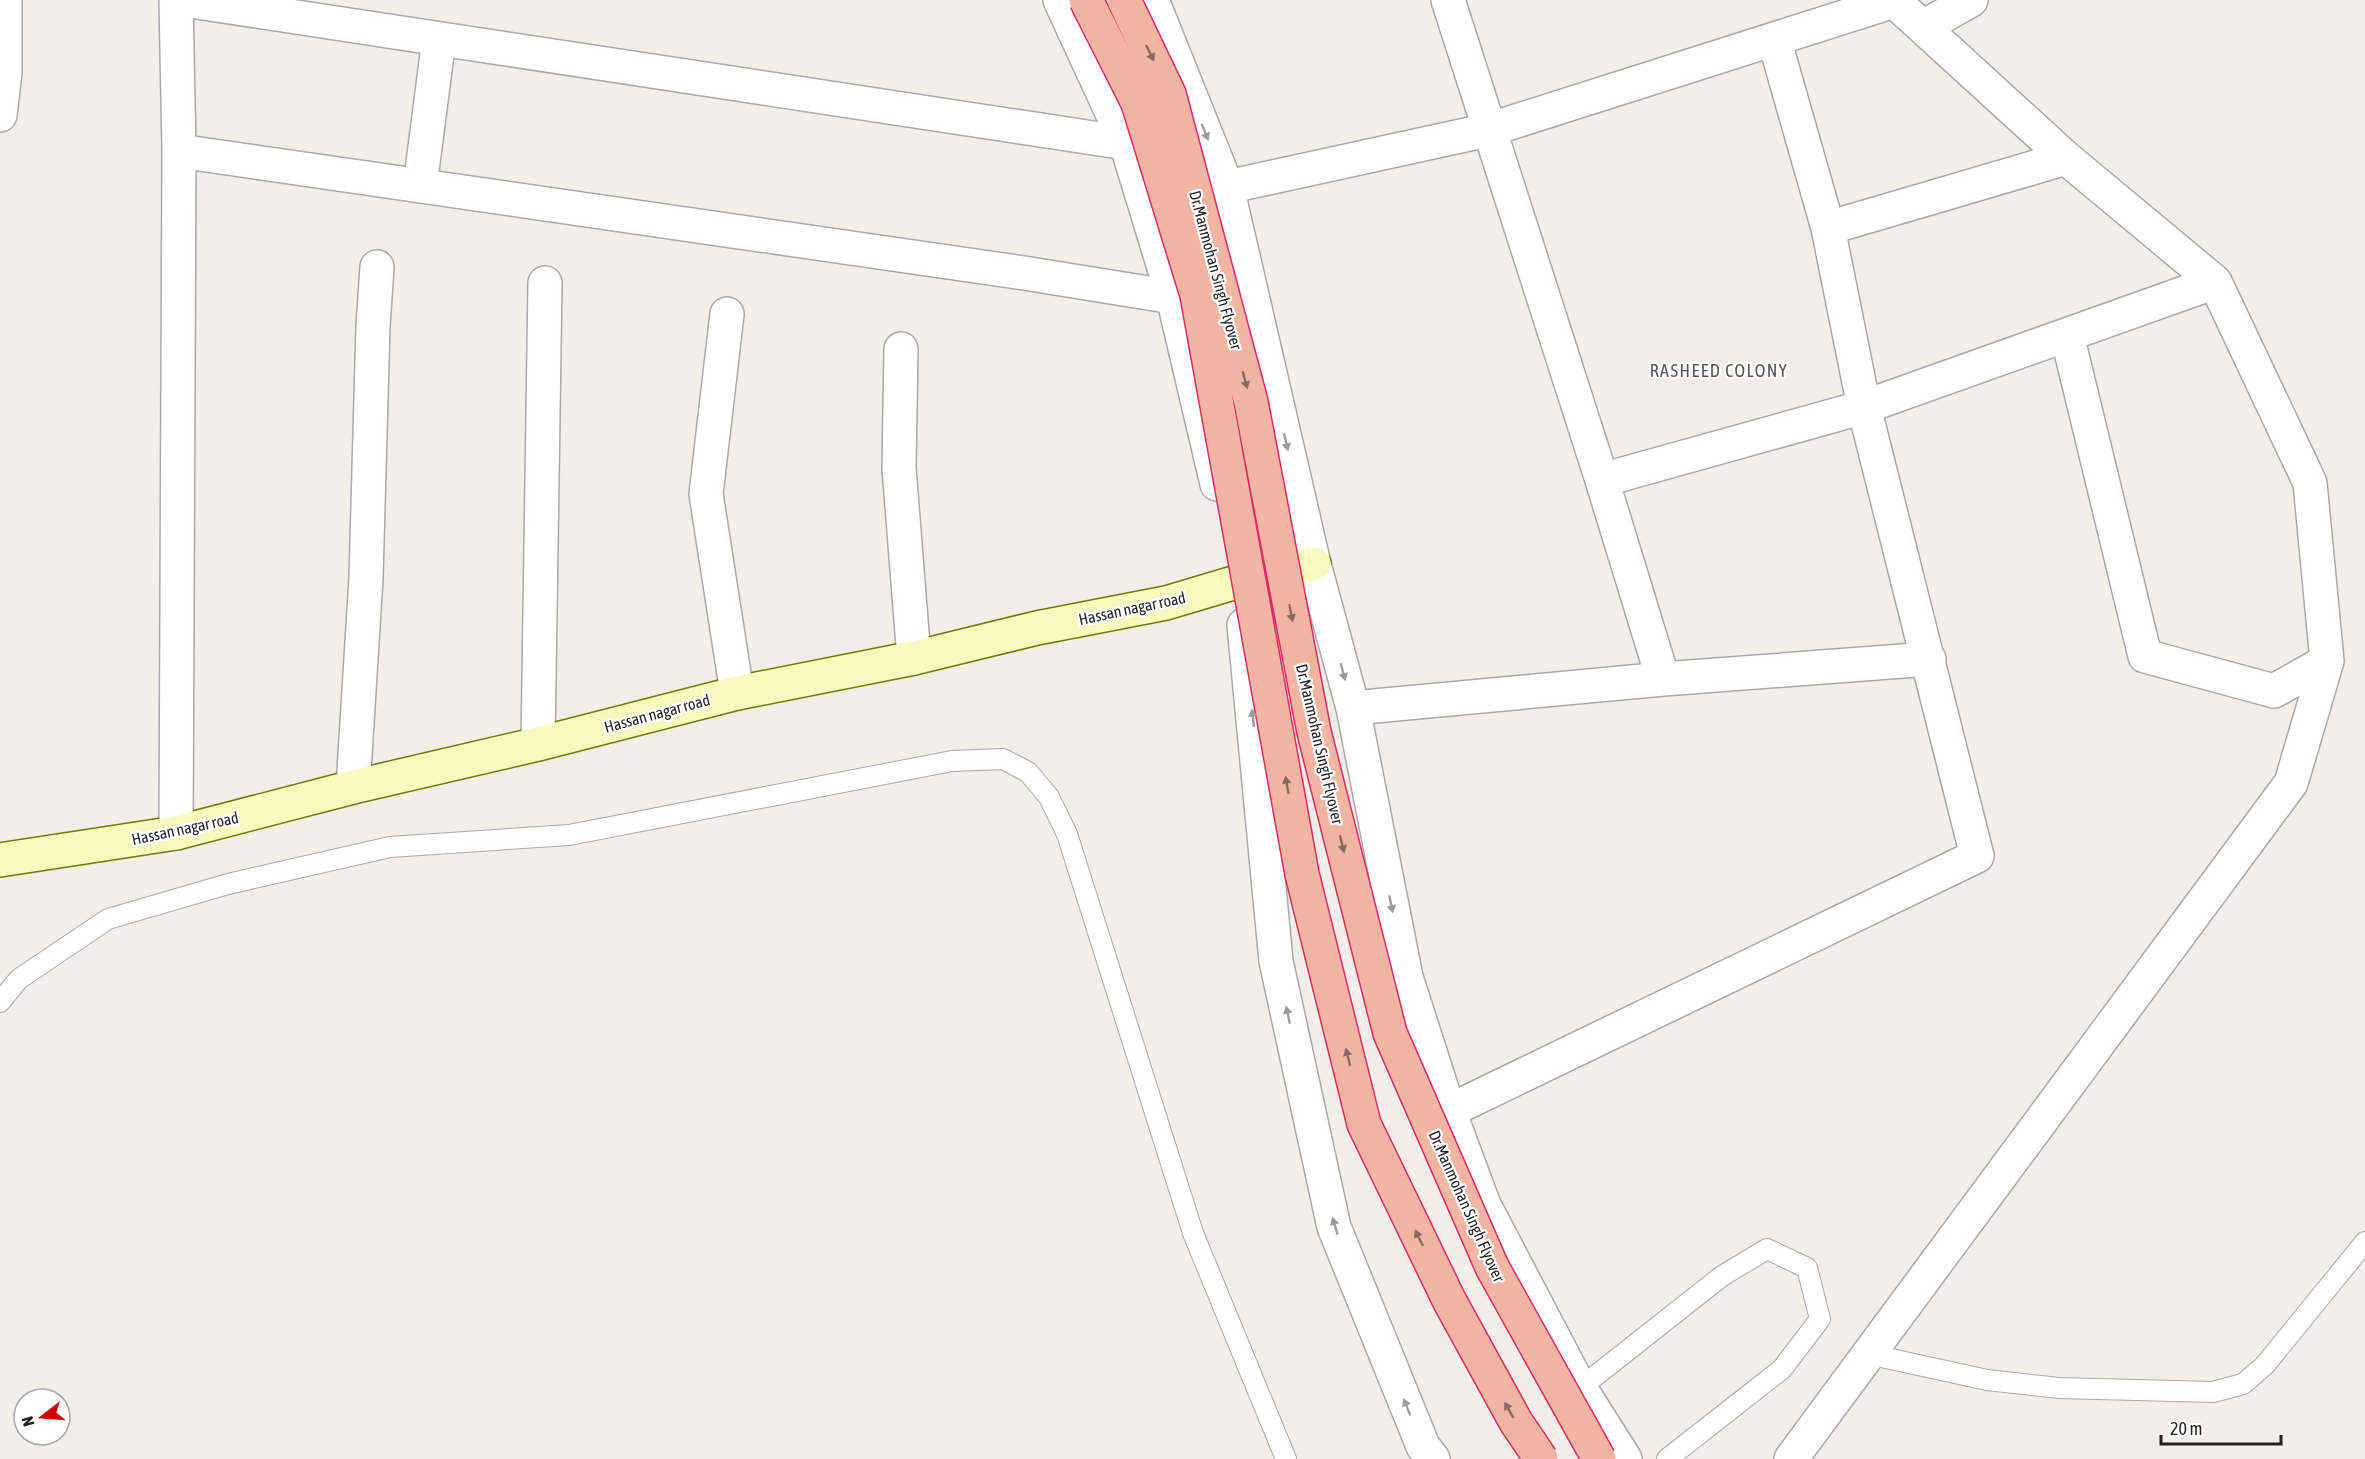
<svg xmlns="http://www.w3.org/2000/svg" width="2365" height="1459" viewBox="0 0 2365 1459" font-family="'Asap Condensed',sans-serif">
<rect width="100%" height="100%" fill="#f2efe9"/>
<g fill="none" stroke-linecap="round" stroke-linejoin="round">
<defs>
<path id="service" d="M 0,1002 L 19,979 L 108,919 L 228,884 L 390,847 L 569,835 L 952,761 L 1003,759 L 1028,772 L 1049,797 L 1067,834 L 1193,1233 L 1286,1459
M 1868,1354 L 1987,1380 L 2059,1388 L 2213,1392 L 2243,1384 L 2265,1365 L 2365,1242
M 1580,1388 L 1722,1276 L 1767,1249 L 1807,1268 L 1820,1319 L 1782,1369 L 1667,1459"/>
<path id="minor" d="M 176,0 L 179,151 L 176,833
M 184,0 L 1126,143
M 1448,0 L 1602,480 L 1663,679
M 1923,27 L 1971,0
M 0,115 L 5,72 L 5,0
M 179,151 L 1024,273 L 1173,297
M 420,186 L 439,39
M 1227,187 L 1488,130 L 1894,1
M 1828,228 L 2066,158
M 727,314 L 706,494 L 737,693
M 2067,335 L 2145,656 L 2274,691 L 2327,661
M 901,349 L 899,468 L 914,658
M 1602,480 L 1864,407 L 2215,282
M 1353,708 L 1663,679 L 1929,659
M 538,744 L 545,283
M 353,787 L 366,578 L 373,326 L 377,267
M 1449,1111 L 1977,856 L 1864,407 L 1828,228 L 1774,39
M 1791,1459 L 2291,783 L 2327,661 L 2310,483 L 2215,282 L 2066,158 L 1893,0"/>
<path id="tertiary" d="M 1060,0 L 1126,143 L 1173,297 L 1217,484
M 1152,0 L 1227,187 L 1314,564 L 1353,708 L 1406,977 L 1449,1111 L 1484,1205 L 1580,1388 L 1625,1459
M 1244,625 L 1276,961 L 1334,1227 L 1423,1446 L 1433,1459"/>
<path id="secondary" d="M 0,860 L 176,833 L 353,787 L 538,744 L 737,693 L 914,658 L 1037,628 L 1166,603 L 1240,581 L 1314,564"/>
</defs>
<!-- service casing -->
<use href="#service" stroke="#a9a9a9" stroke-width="22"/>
<!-- minor casing -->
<use href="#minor" stroke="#a9a9a9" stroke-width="36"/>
<!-- tertiary casing -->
<use href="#tertiary" stroke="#a9a9a9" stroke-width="36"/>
<!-- secondary casing -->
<use href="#secondary" stroke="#707d05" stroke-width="36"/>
<!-- service -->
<use href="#service" stroke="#fff" stroke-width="20"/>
<!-- minor -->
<use href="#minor" stroke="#fff" stroke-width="33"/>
<!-- tertiary -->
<use href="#tertiary" stroke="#fff" stroke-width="33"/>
<!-- secondary -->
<use href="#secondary" stroke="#f7fabf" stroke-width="33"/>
<defs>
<path id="trunk-bridge" d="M 1086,0 L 1138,103 L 1197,295 L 1302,874 L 1364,1124 L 1449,1300 L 1516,1422 L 1541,1459
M 1124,0 L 1169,94 L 1251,402 L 1314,732 L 1390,1033 L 1492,1267 L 1599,1459"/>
</defs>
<!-- trunk-bridge casing -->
<use href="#trunk-bridge" stroke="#dc2a67" stroke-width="36" stroke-linecap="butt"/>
<!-- trunk-bridge -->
<use href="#trunk-bridge" stroke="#f2b4a3" stroke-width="33"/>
</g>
<!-- one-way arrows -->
<defs><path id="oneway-solid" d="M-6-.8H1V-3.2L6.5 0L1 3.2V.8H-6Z" transform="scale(1.5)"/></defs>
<g fill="#8a6b62">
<use href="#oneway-solid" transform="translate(1150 53) rotate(64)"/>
<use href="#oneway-solid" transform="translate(1245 380) rotate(75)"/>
<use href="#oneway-solid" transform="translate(1291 613) rotate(79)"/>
<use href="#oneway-solid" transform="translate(1287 785) rotate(-100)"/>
<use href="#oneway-solid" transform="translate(1342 844) rotate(76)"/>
<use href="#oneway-solid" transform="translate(1348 1057) rotate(-104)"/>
<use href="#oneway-solid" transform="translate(1419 1238) rotate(-116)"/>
<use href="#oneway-solid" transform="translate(1509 1410) rotate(-119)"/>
</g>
<g fill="#9c9c9c">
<use href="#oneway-solid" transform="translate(1205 132) rotate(68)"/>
<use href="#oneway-solid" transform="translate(1286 442) rotate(77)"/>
<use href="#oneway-solid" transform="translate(1343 672) rotate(75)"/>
<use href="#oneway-solid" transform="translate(1253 718) rotate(-96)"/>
<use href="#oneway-solid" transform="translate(1391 904) rotate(79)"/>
<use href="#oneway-solid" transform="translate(1288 1015) rotate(-102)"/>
<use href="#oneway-solid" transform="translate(1335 1226) rotate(-107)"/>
<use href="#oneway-solid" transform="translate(1407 1407) rotate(-112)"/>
</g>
<g text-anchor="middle" stroke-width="4.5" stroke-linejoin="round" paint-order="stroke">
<!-- street labels -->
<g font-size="16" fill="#222" stroke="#fff">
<text transform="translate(1216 270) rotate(75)" y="6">Dr.Manmohan Singh Flyover</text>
<text transform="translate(1132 608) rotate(-12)" y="6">Hassan nagar road</text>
<text transform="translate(657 713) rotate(-15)" y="6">Hassan nagar road</text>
<text transform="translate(1320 744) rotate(77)" y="6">Dr.Manmohan Singh Flyover</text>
<text transform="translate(185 828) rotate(-12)" y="6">Hassan nagar road</text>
<text transform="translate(1467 1206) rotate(66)" y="6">Dr.Manmohan Singh Flyover</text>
</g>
<!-- neighbourhood labels -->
<g font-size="18" letter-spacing="1.5" fill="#555" stroke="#fff">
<text x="1719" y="377">RASHEED COLONY</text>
</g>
</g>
<!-- north arrow -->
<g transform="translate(42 1417) rotate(253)"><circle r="28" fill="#ffffff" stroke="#a7a7a7" stroke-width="1.5"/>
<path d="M0-4.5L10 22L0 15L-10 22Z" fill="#d40000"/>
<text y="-9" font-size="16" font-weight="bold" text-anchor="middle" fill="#222222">N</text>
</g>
<!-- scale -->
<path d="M2161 1435v9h120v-9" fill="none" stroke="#222222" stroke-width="3"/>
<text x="2170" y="1435" font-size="18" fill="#222222" stroke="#ffffff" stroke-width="4.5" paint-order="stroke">20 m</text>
</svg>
